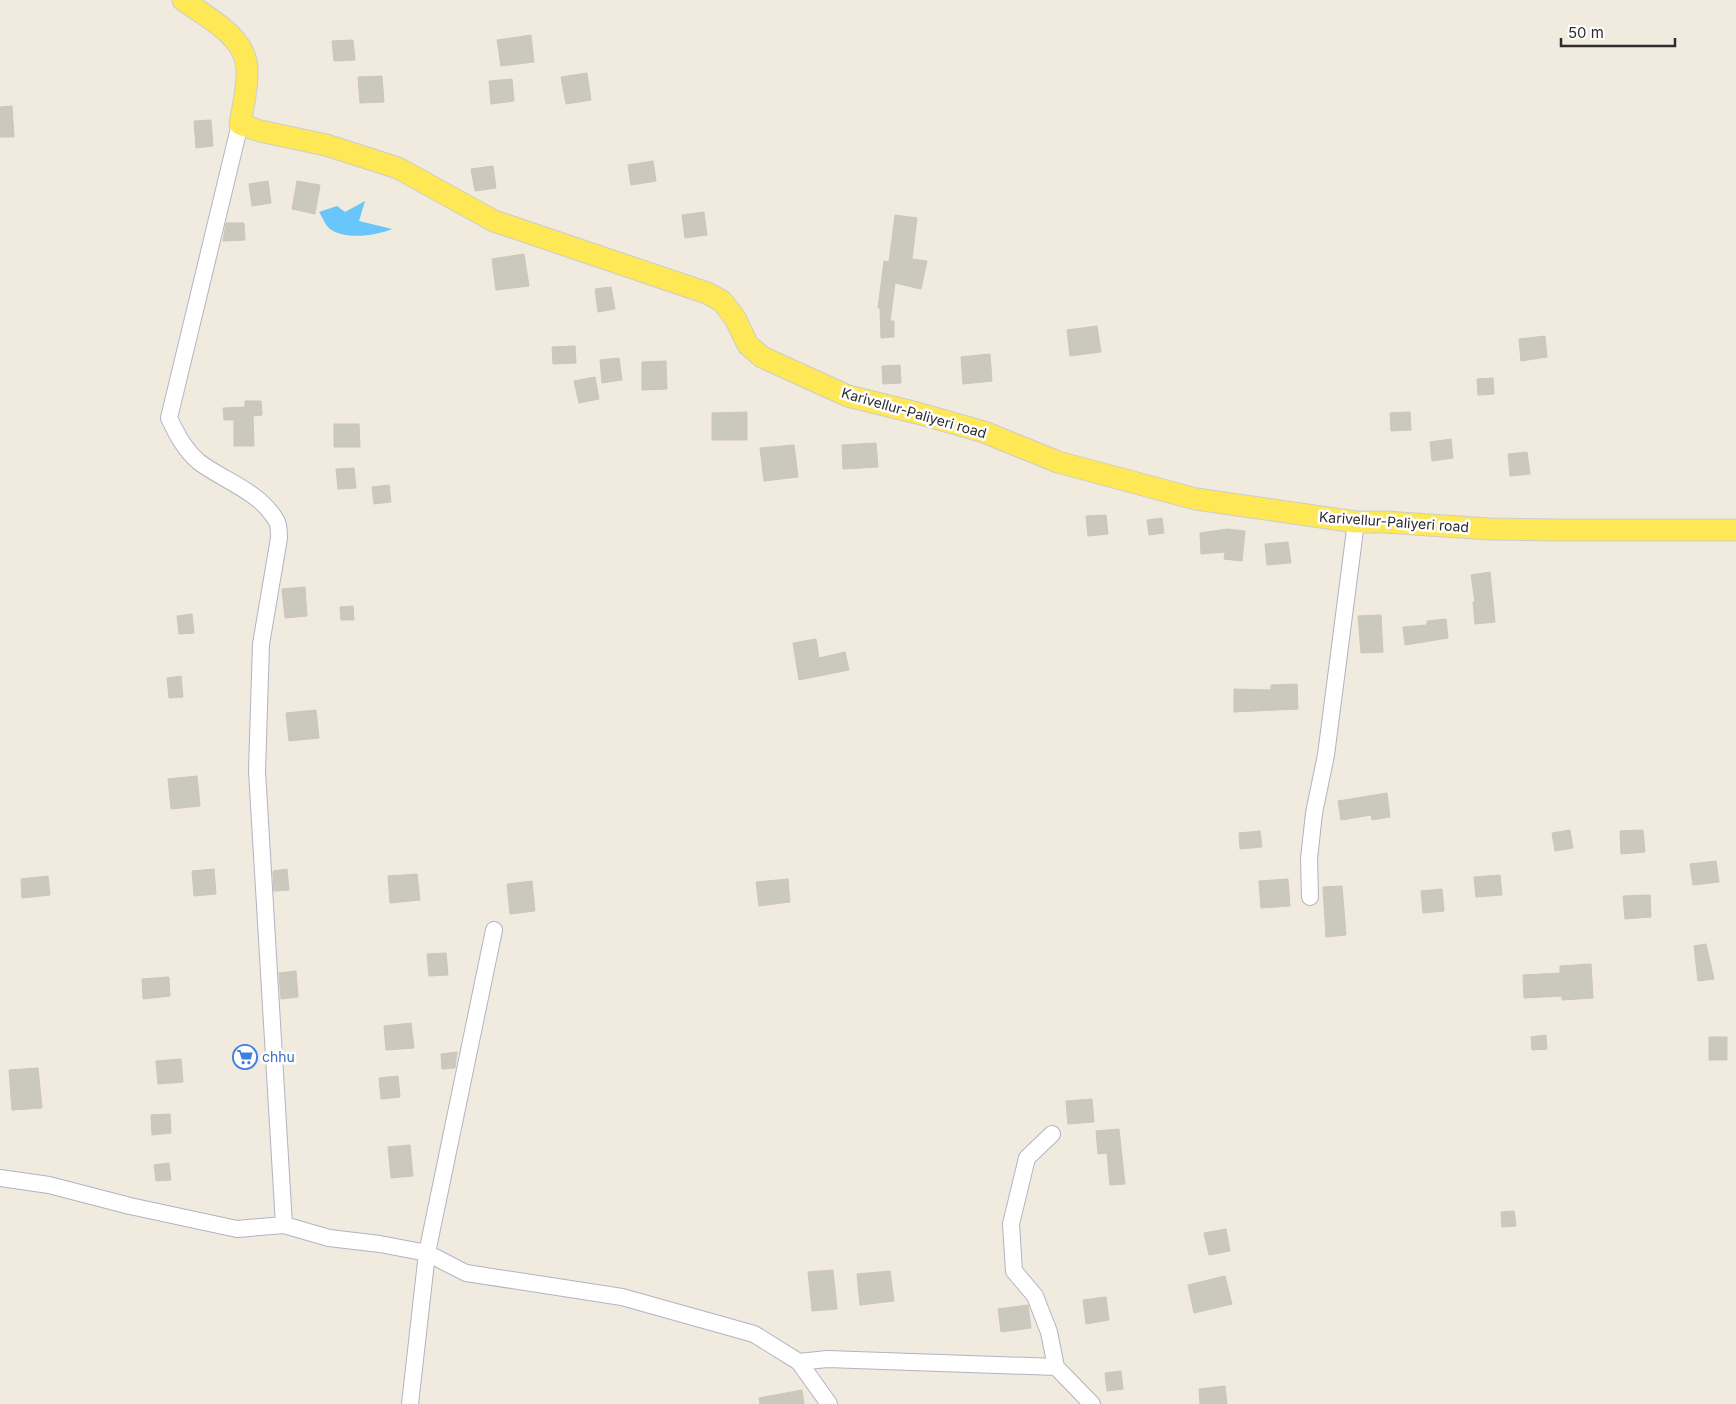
<svg xmlns="http://www.w3.org/2000/svg" width="1736" height="1404" viewBox="0 0 1736 1404" font-family="Inter,sans-serif">
<rect width="100%" height="100%" fill="#f0eadf"/>
<!-- water -->
<path fill="#68c6fb" d="M 365,201 L 359,221 L 392,229 C 376,236 345,240 330,229 C 325,225 322,216 319,212 L 337,206 L 345,212 Z"/>
<!-- building -->
<path fill="#cbc8bd" stroke="#ccc7b8" d="M 531,35 L 534,62 L 501,66 L 497,40 Z
M 353,40 L 355,60 L 334,61 L 332,41 Z
M 587,73 L 591,100 L 566,104 L 561,77 Z
M 382,76 L 384,102 L 360,103 L 358,77 Z
M 512,79 L 514,101 L 491,104 L 489,81 Z
M 12,106 L 14,137 L 0,137 L 0,107 Z
M 211,120 L 213,146 L 196,148 L 194,121 Z
M 653,161 L 656,181 L 631,185 L 628,165 Z
M 493,166 L 496,188 L 475,191 L 471,169 Z
M 268,181 L 271,203 L 252,206 L 249,184 Z
M 297,181 L 320,185 L 315,214 L 292,209 Z
M 704,212 L 707,235 L 685,238 L 682,215 Z
M 895,215 L 917,218 L 912,259 L 927,261 L 921,289 L 895,283 L 890,321 L 894,321 L 894,337 L 881,338 L 880,308 L 878,308 L 884,261 L 889,262 Z
M 226,223 L 244,223 L 245,240 L 223,241 Z
M 524,254 L 529,286 L 496,290 L 492,259 Z
M 611,287 L 615,309 L 598,312 L 595,289 Z
M 1097,326 L 1101,352 L 1070,356 L 1067,330 Z
M 1545,336 L 1547,357 L 1521,361 L 1519,339 Z
M 575,346 L 576,363 L 553,364 L 552,347 Z
M 990,354 L 992,381 L 963,384 L 961,357 Z
M 619,358 L 622,380 L 602,383 L 600,360 Z
M 666,361 L 667,389 L 642,390 L 642,362 Z
M 900,365 L 901,383 L 883,384 L 882,366 Z
M 595,377 L 599,399 L 579,403 L 574,381 Z
M 1493,378 L 1494,394 L 1478,395 L 1477,379 Z
M 245,401 L 261,401 L 262,415 L 253,416 L 254,446 L 234,446 L 234,420 L 224,420 L 223,408 L 245,407 Z
M 747,412 L 747,440 L 712,440 L 712,413 Z
M 1410,412 L 1411,430 L 1391,431 L 1390,413 Z
M 334,424 L 359,424 L 360,447 L 334,447 Z
M 1451,439 L 1453,458 L 1432,461 L 1430,442 Z
M 876,443 L 878,467 L 843,469 L 842,445 Z
M 794,445 L 798,477 L 764,481 L 760,448 Z
M 1527,452 L 1530,474 L 1510,476 L 1508,454 Z
M 354,468 L 356,488 L 338,489 L 336,469 Z
M 389,485 L 391,502 L 374,504 L 372,487 Z
M 1106,515 L 1108,534 L 1088,536 L 1086,516 Z
M 1162,518 L 1164,533 L 1149,535 L 1147,520 Z
M 1227,529 L 1245,531 L 1242,561 L 1224,559 L 1225,552 L 1201,554 L 1200,533 Z
M 1288,542 L 1291,563 L 1267,565 L 1265,544 Z
M 1490,572 L 1495,622 L 1475,624 L 1473,602 L 1475,602 L 1471,575 Z
M 305,587 L 307,616 L 285,618 L 282,589 Z
M 353,606 L 354,620 L 341,620 L 340,607 Z
M 192,614 L 194,633 L 179,634 L 177,616 Z
M 1381,615 L 1383,652 L 1361,653 L 1358,616 Z
M 1446,619 L 1448,638 L 1405,645 L 1403,627 L 1427,625 L 1427,621 Z
M 816,639 L 819,658 L 845,652 L 849,670 L 799,680 L 793,643 Z
M 181,676 L 183,697 L 169,698 L 167,678 Z
M 1297,684 L 1298,709 L 1234,712 L 1234,689 L 1271,690 L 1271,685 Z
M 316,710 L 319,738 L 289,741 L 286,713 Z
M 197,776 L 200,806 L 171,809 L 168,779 Z
M 1387,793 L 1390,817 L 1372,820 L 1371,815 L 1341,820 L 1338,801 Z
M 1570,830 L 1573,848 L 1555,851 L 1552,833 Z
M 1643,830 L 1645,852 L 1621,854 L 1620,831 Z
M 1260,831 L 1262,847 L 1240,849 L 1239,833 Z
M 1716,861 L 1719,882 L 1693,885 L 1690,864 Z
M 214,869 L 216,894 L 194,896 L 192,871 Z
M 287,869 L 289,890 L 274,891 L 273,871 Z
M 417,874 L 420,900 L 390,903 L 388,876 Z
M 1500,875 L 1502,895 L 1476,897 L 1474,877 Z
M 48,876 L 50,895 L 22,898 L 21,879 Z
M 788,879 L 790,902 L 759,906 L 756,882 Z
M 1288,879 L 1290,906 L 1261,908 L 1259,881 Z
M 532,881 L 535,911 L 510,914 L 507,884 Z
M 1342,886 L 1346,935 L 1326,937 L 1323,887 Z
M 1442,889 L 1444,911 L 1423,913 L 1421,891 Z
M 1650,895 L 1651,917 L 1625,919 L 1623,896 Z
M 1706,944 L 1714,979 L 1698,981 L 1694,946 Z
M 446,953 L 448,975 L 429,976 L 427,954 Z
M 1591,964 L 1593,998 L 1562,1000 L 1562,996 L 1524,998 L 1523,975 L 1560,973 L 1560,966 Z
M 296,971 L 298,997 L 281,999 L 279,973 Z
M 169,977 L 170,996 L 143,999 L 142,979 Z
M 411,1023 L 414,1048 L 386,1050 L 384,1026 Z
M 1546,1035 L 1547,1049 L 1532,1050 L 1531,1037 Z
M 1709,1037 L 1727,1037 L 1727,1060 L 1709,1060 Z
M 457,1052 L 455,1068 L 442,1069 L 441,1054 Z
M 181,1059 L 183,1082 L 158,1084 L 156,1061 Z
M 38,1068 L 42,1108 L 12,1110 L 9,1070 Z
M 398,1076 L 400,1097 L 381,1099 L 379,1078 Z
M 1092,1099 L 1094,1122 L 1068,1124 L 1066,1101 Z
M 170,1114 L 171,1133 L 152,1135 L 151,1115 Z
M 1119,1129 L 1125,1184 L 1110,1185 L 1107,1153 L 1098,1154 L 1096,1131 Z
M 410,1145 L 413,1176 L 391,1178 L 388,1147 Z
M 169,1163 L 171,1180 L 156,1181 L 154,1165 Z
M 1514,1211 L 1516,1226 L 1502,1227 L 1501,1212 Z
M 1226,1229 L 1230,1251 L 1209,1255 L 1204,1233 Z
M 833,1270 L 837,1309 L 812,1311 L 808,1272 Z
M 890,1271 L 894,1301 L 860,1305 L 857,1274 Z
M 1225,1276 L 1232,1304 L 1194,1313 L 1188,1285 Z
M 1106,1297 L 1109,1320 L 1086,1324 L 1083,1300 Z
M 1028,1305 L 1031,1328 L 1001,1332 L 998,1309 Z
M 1121,1371 L 1123,1389 L 1107,1391 L 1105,1373 Z
M 1225,1386 L 1227,1404 L 1200,1404 L 1199,1389 Z
M 802,1390 L 804,1404 L 760,1404 L 759,1398 Z"/>
<g fill="none" stroke-linecap="round" stroke-linejoin="round">
<defs>
<path id="minor" d="M 240,124 L 169,418 C 177,435 185,450 199,462 C 224,481 259,491 276,520 C 279,524 279,533 279,538 L 261,644 L 257,771 L 284,1225
M 1310,897 L 1309,859 L 1314,813 L 1326,755 L 1356,522
M 1052,1134 L 1027,1158 L 1011,1224 L 1014,1271 L 1035,1296 L 1049,1332 L 1056,1367 L 1092,1404
M 0,1178 L 49,1185 L 130,1206 L 237,1229 L 284,1225 L 329,1238 L 380,1244 L 427,1253 L 466,1273 L 622,1297 L 754,1334 L 799,1362 L 829,1404
M 799,1362 L 827,1359 L 1056,1367
M 410,1404 L 427,1253 L 494,930"/>
<path id="major" d="M 183,0 C 206,17 246,36 247,69 C 248,87 243,106 240,124 L 260,131 L 326,145 L 398,168 L 494,221 L 707,293 L 722,301 L 735,318 L 748,345 L 762,357 L 848,396 L 917,413 L 984,432 L 1058,462 L 1196,499 L 1356,522 L 1385,522 L 1489,529 L 1555,530 L 1736,530"/>
</defs>
<!-- minor casing -->
<use href="#minor" stroke="#b3b3c2" stroke-width="18"/>
<!-- major casing -->
<use href="#major" stroke="#cdcdcd" stroke-width="23"/>
<!-- minor -->
<use href="#minor" stroke="#fff" stroke-width="16"/>
<!-- major -->
<use href="#major" stroke="#ffe855" stroke-width="21"/>
</g>
<!-- icons -->
<defs>
<symbol id="supermarket-ring" viewBox="-11 -11 22 22"><circle r="9.5" fill="#fff" stroke="#3f7fe0" stroke-width="1.5"/><path d="M-6-5.5h2.5l.6 2H6L4.5 2H-2.5L-4.4-4H-6ZM-1.5 3.2a1.3 1.3 0 1 0 .1 0ZM3 3.2a1.3 1.3 0 1 0 .1 0Z" fill="#3f7fe0"/></symbol>
</defs>
<g fill-rule="evenodd">
<use href="#supermarket-ring" x="231" y="1043" width="28" height="28"/>
</g>
<g text-anchor="middle" stroke-width="5" stroke-linejoin="round" paint-order="stroke">
<!-- street labels -->
<g font-size="14" fill="#2d2d2d" stroke="#fff">
<text transform="translate(914 413) rotate(16)" y="5">Karivellur-Paliyeri road</text>
<text transform="translate(1394 522) rotate(4)" y="5">Karivellur-Paliyeri road</text>
</g>
<!-- shop labels -->
<g font-size="14" fill="#366cbe" stroke="#fff" text-anchor="start">
<text x="262" y="1062">chhu</text>
</g>
</g>
<!-- scale -->
<path d="M1561 38v8h114v-8" fill="none" stroke="#2d2d2d" stroke-width="2.5"/>
<text x="1568" y="38" font-size="15" fill="#2d2d2d" stroke="#ffffff" stroke-width="4" paint-order="stroke">50 m</text>
</svg>
